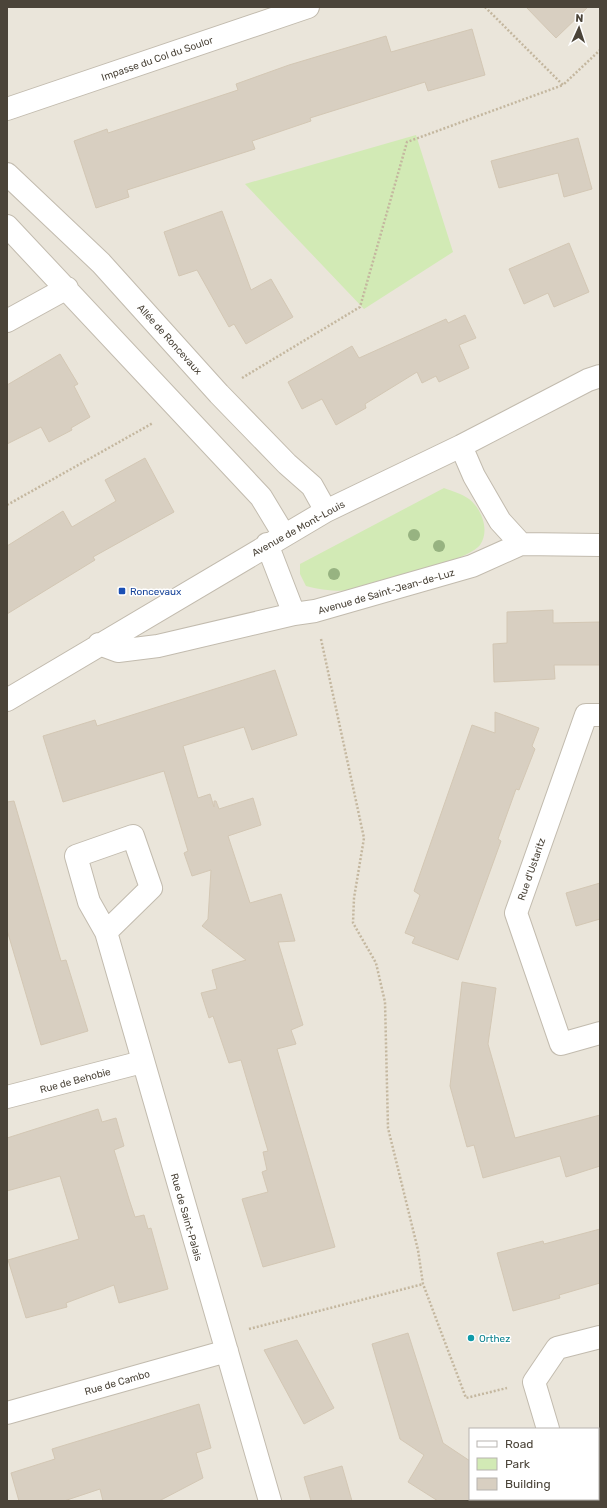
<svg xmlns="http://www.w3.org/2000/svg" width="607" height="1508" viewBox="0 0 607 1508" font-family="Rubik,sans-serif">
<rect width="100%" height="100%" fill="#f6f3ec"/>
<!-- residential -->
<path fill="#eae5da" fill-rule="evenodd" d="M 7,7 L 600,7 L 600,1501 L 7,1501 ZM 470,1429 L 598,1429 L 598,1499 L 470,1499 Z"/>
<!-- green -->
<path fill="#d2eab5" d="M 416,135 L 453,252 L 364,309 L 245,184 Z
M 444,488 C 452,491 462,494 469,499 C 482,509 490,531 480,545 C 468,561 376,585 354,590 C 339,592 320,590 306,586 L 300,574 L 300,564 Z"/>
<!-- building -->
<path fill="#d8cfc1" stroke="#d3c7b4" d="M 526,7 L 588,7 L 556,38 Z
M 472,29 L 485,75 L 428,91 L 425,82 L 310,118 L 311,121 L 252,141 L 255,149 L 127,190 L 129,197 L 96,208 L 74,141 L 107,129 L 108,133 L 238,90 L 236,84 L 289,65 L 386,36 L 391,52 Z
M 578,138 L 592,189 L 564,197 L 558,173 L 499,188 L 491,161 Z
M 222,211 L 251,290 L 271,279 L 293,317 L 246,344 L 234,324 L 229,327 L 197,270 L 179,276 L 164,232 Z
M 569,243 L 589,292 L 554,307 L 548,293 L 524,304 L 509,269 Z
M 465,315 L 476,338 L 459,345 L 469,368 L 439,382 L 436,376 L 422,383 L 417,372 L 365,404 L 366,408 L 336,425 L 322,399 L 302,409 L 288,382 L 352,346 L 359,358 L 446,319 L 448,323 Z
M 60,354 L 78,384 L 74,386 L 90,417 L 71,428 L 72,430 L 49,442 L 41,427 L 7,444 L 7,385 Z
M 145,458 L 174,512 L 93,557 L 95,560 L 7,614 L 7,546 L 63,511 L 72,527 L 116,501 L 105,480 Z
M 553,610 L 553,623 L 600,622 L 600,665 L 554,665 L 555,679 L 494,682 L 493,644 L 507,643 L 507,612 Z
M 275,670 L 297,735 L 252,750 L 244,727 L 183,746 L 198,798 L 210,794 L 214,807 L 214,801 L 216,801 L 219,809 L 253,798 L 261,825 L 228,836 L 250,903 L 281,894 L 295,941 L 278,942 L 303,1025 L 291,1030 L 296,1044 L 277,1049 L 335,1247 L 263,1267 L 242,1199 L 268,1192 L 262,1172 L 267,1170 L 263,1152 L 268,1151 L 241,1060 L 229,1063 L 213,1016 L 209,1018 L 201,993 L 217,989 L 212,970 L 246,960 L 202,926 L 208,919 L 211,870 L 192,876 L 184,853 L 188,851 L 164,771 L 63,802 L 43,736 L 95,720 L 97,726 Z
M 495,712 L 539,728 L 532,746 L 535,749 L 519,790 L 516,789 L 498,839 L 501,841 L 458,960 L 412,943 L 415,937 L 405,933 L 420,895 L 414,891 L 472,725 L 495,733 Z
M 14,801 L 61,961 L 66,960 L 88,1031 L 41,1045 L 7,930 L 7,802 Z
M 600,883 L 600,919 L 576,926 L 566,893 Z
M 462,982 L 496,988 L 488,1044 L 515,1138 L 600,1115 L 600,1166 L 566,1177 L 560,1156 L 483,1178 L 474,1145 L 467,1147 L 450,1086 Z
M 98,1109 L 102,1122 L 116,1118 L 124,1146 L 114,1150 L 129,1199 L 135,1217 L 144,1215 L 148,1229 L 151,1228 L 168,1289 L 119,1303 L 114,1285 L 66,1303 L 67,1307 L 26,1318 L 8,1260 L 79,1239 L 60,1176 L 7,1191 L 7,1138 Z
M 600,1229 L 600,1283 L 559,1295 L 560,1298 L 513,1311 L 497,1253 L 543,1241 L 544,1244 Z
M 408,1333 L 443,1443 L 470,1461 L 470,1501 L 438,1501 L 408,1482 L 424,1455 L 400,1439 L 372,1344 Z
M 297,1340 L 334,1408 L 304,1424 L 264,1350 Z
M 199,1404 L 211,1448 L 196,1453 L 203,1478 L 159,1501 L 103,1501 L 100,1489 L 64,1501 L 19,1501 L 11,1473 L 55,1459 L 52,1449 Z
M 342,1466 L 352,1501 L 311,1501 L 304,1477 Z"/>
<g fill="none" stroke-linecap="round" stroke-linejoin="round">
<defs>
<path id="street" d="M 7,109 L 308,7
M 7,174 L 101,263 L 219,394 L 287,464 L 312,486 L 326,511
M 7,226 L 261,497 L 284,535
M 7,321 L 67,288
M 461,446 L 474,476 L 500,521 L 521,544
M 267,544 L 294,614
M 99,644 L 118,651 L 158,646 L 294,614 L 315,611 L 472,566 L 521,544 L 600,545
M 7,700 L 326,511 L 461,446 L 588,380 L 600,376
M 600,715 L 586,715 L 516,913 L 561,1044 L 600,1033
M 106,932 L 151,888 L 133,836 L 76,856 L 89,902 L 106,932 L 270,1501
M 7,1097 L 142,1062
M 7,1413 L 227,1351
M 548,1429 L 534,1382 L 557,1348 L 600,1337
M 569,1499 L 570,1501"/>
</defs>
<!-- street casing -->
<use href="#street" stroke="#c2bbae" stroke-width="24"/>
<!-- path -->
<path stroke="#c4b79f" stroke-width="2.5" stroke-dasharray="2 2" stroke-linecap="butt" d="M 485,7 L 563,85 L 600,50
M 242,378 L 360,307 L 407,142 L 563,85
M 7,505 L 153,423
M 321,639 L 364,838 L 354,898 L 353,923 L 376,963 L 385,1002 L 388,1128 L 418,1250 L 423,1284 L 466,1398 L 507,1388
M 249,1329 L 423,1284"/>
<!-- street -->
<use href="#street" stroke="#fff" stroke-width="22"/>
</g>
<!-- trees -->
<g fill="#97b381">
<circle cx="414" cy="535" r="6"/>
<circle cx="439" cy="546" r="6"/>
<circle cx="334" cy="574" r="6"/>
</g>
<!-- markers -->
<rect fill="#1a4fb4" stroke="#fff" stroke-width="1.5" x="118" y="587" width="8" height="8" rx="2"/>
<circle fill="#0f9aa8" stroke="#fff" stroke-width="1.5" cx="471" cy="1338" r="4"/>
<g text-anchor="middle" stroke-width="3" stroke-linejoin="round" paint-order="stroke">
<!-- street labels -->
<g font-size="10" fill="#4b4439" stroke="#fff">
<text transform="translate(157 58) rotate(-19)" y="4">Impasse du Col du Soulor</text>
<text transform="translate(170 339) rotate(48)" y="4">Allée de Roncevaux</text>
<text transform="translate(298 528) rotate(-29)" y="4">Avenue de Mont-Louis</text>
<text transform="translate(386 591) rotate(-16)" y="4">Avenue de Saint-Jean-de-Luz</text>
<text transform="translate(531 869) rotate(-71)" y="4">Rue d'Ustaritz</text>
<text transform="translate(75 1080) rotate(-15)" y="4">Rue de Behobie</text>
<text transform="translate(187 1217) rotate(74)" y="4">Rue de Saint-Palais</text>
<text transform="translate(117 1382) rotate(-16)" y="4">Rue de Cambo</text>
</g>
<!-- transit labels -->
<g font-size="10" fill="#164399" stroke="#fff" text-anchor="start">
<text x="130" y="595">Roncevaux</text>
</g>
<!-- culture labels -->
<g font-size="10" fill="#0d838f" stroke="#fff" text-anchor="start">
<text x="479" y="1342">Orthez</text>
</g>
</g>
<!-- border -->
<rect width="607" height="1508" fill="none" stroke="#4b4439" stroke-width="16"/>
<!-- legend -->
<rect x="469" y="1428" width="130" height="72" fill="#ffffff" stroke="#b7b4b0"/>
<rect x="477" y="1441" width="20" height="6" fill="#ffffff" stroke="#b7b4b0"/>
<text x="505" y="1448" font-size="12" fill="#4b4439">Road</text>
<rect x="477" y="1458" width="20" height="12" fill="#d2eab5" stroke="#b7b4b0"/>
<text x="505" y="1468" font-size="12" fill="#4b4439">Park</text>
<rect x="477" y="1478" width="20" height="12" fill="#d8cfc1" stroke="#b7b4b0"/>
<text x="505" y="1488" font-size="12" fill="#4b4439">Building</text>
<!-- north arrow -->
<g transform="translate(579 28) rotate(3)" stroke="#ffffff" stroke-width="3" paint-order="stroke">
<path d="M0-3L7 15L0 10L-7 15Z" fill="#4b4439"/>
<text y="-6" font-size="11" font-weight="bold" text-anchor="middle" fill="#4b4439">N</text>
</g>
</svg>
